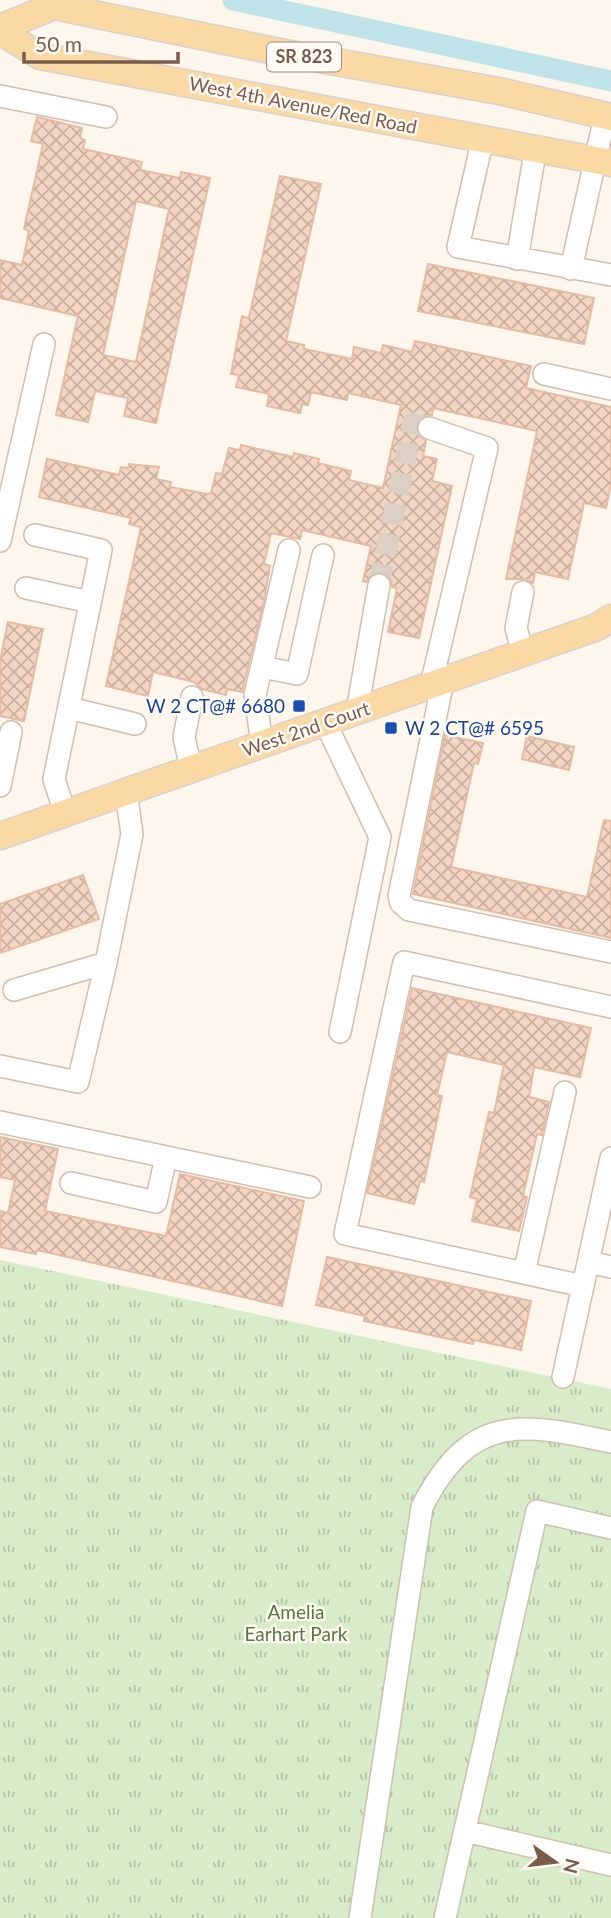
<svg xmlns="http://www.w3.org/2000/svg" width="611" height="1918" viewBox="0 0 611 1918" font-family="Lato,sans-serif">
<defs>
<pattern id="grass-tufts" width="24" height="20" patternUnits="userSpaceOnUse" patternTransform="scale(1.75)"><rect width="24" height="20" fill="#d8ecc9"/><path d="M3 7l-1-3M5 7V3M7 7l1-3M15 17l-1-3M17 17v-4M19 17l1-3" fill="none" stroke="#b4c2a5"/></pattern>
<pattern id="building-cross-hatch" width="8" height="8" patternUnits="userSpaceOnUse" patternTransform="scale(1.75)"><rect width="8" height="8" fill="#f3d5c3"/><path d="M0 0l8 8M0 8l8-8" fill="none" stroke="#cab0a1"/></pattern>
</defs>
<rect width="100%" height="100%" fill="#fdf6ec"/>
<!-- grass -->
<path fill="url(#grass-tufts)" d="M 0,1260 L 611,1389 L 611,1918 L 0,1918 Z"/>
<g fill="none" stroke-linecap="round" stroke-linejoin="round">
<!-- canal -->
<path stroke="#bfe3e8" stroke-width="21" d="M 233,0 L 611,81"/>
</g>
<!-- building -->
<path fill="url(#building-cross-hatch)" stroke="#e6bba3" stroke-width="2" fill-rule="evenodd" d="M 37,117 L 82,128 L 80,138 L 85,140 L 83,149 L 142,162 L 140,170 L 180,178 L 181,172 L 210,178 L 156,423 L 124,416 L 128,398 L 95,391 L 88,422 L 56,415 L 78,316 L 0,298 L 0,260 L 22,265 L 29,231 L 24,229 L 43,144 L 31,141 ZM 136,201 L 169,209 L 136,362 L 103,355 Z
M 280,176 L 321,184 L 286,341 L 304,345 L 304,349 L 352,359 L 354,347 L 381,353 L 383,345 L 412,352 L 415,341 L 531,366 L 526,388 L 611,407 L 611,484 L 606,508 L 584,503 L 568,579 L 535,572 L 533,583 L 525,579 L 506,579 L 537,431 L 433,408 L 432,415 L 420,419 L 416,431 L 426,441 L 423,456 L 437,459 L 432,481 L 452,486 L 419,638 L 388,632 L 397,588 L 392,587 L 391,580 L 382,572 L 374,573 L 366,582 L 363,581 L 371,546 L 302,530 L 300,539 L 271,533 L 264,564 L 270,566 L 264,601 L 242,692 L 227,689 L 226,695 L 202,689 L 194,682 L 153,672 L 148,696 L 106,686 L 141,527 L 129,524 L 131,518 L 39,497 L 47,459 L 119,475 L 121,467 L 128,468 L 129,464 L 159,467 L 156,479 L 171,482 L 170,487 L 207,494 L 211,493 L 216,473 L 222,474 L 229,448 L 240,450 L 241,445 L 293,457 L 294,453 L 319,459 L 318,463 L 351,471 L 349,480 L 383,488 L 401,405 L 348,393 L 347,400 L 311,392 L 308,405 L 302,404 L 300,413 L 267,406 L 269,394 L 236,387 L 239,375 L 231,374 L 242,316 L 249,318 Z
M 428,264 L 594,298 L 584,344 L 418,311 Z
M 8,622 L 43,629 L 24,721 L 0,716 L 0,661 Z
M 445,735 L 483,743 L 478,764 L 474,763 L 451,867 L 587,897 L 604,820 L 611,821 L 611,938 L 413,894 Z
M 527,736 L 574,747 L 569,770 L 522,759 Z
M 83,875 L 99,919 L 0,953 L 0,904 Z
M 412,988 L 591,1028 L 580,1077 L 534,1067 L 529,1097 L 549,1102 L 542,1135 L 537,1134 L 523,1196 L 527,1197 L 519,1231 L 472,1221 L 477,1199 L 470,1197 L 489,1112 L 494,1113 L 504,1065 L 447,1052 L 437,1095 L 442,1096 L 424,1182 L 420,1181 L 414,1204 L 367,1193 Z
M 0,1137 L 58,1149 L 45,1211 L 166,1236 L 180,1174 L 304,1201 L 282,1306 L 37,1250 L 36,1254 L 0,1247 L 0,1211 L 8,1213 L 15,1180 L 0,1177 Z
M 327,1257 L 531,1301 L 521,1350 L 474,1340 L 473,1344 L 364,1321 L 365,1316 L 316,1305 Z"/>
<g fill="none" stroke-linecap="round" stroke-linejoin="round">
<!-- minor-tunnel -->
<path stroke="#dcd0c4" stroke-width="21" stroke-dasharray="21 10" stroke-linecap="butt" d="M 379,585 L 413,423 L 429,428"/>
<defs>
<path id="minor" d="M 0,96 L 106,117
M 483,138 L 458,247 L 611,275
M 517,259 L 536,147
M 571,269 L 605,116
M 544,374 L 611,389
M 429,428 L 487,448 L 431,685
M 35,535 L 101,550 L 54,779 L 65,813
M 0,541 L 44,344
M 26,588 L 90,602
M 523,653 L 516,628 L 523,592
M 262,667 L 297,674 L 323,555
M 443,681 L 399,896 L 401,903 L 409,910 L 611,952
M 69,708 L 135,724
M 357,711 L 379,585
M 325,722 L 380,837 L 340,1032
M 262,744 L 255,695 L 289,550
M 191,769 L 184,737 L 192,697
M 0,786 L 11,732
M 14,990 L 106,963
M 0,1066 L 78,1082 L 106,963 L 132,834 L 126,792
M 0,1122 L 310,1187
M 71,1183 L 156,1202 L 166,1157
M 589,1262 L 611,1267
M 524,1273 L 565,1092
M 583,1286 L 345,1234 L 404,962 L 611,1007
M 563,1377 L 611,1158
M 465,1831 L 611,1865
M 360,1918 L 422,1507 C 470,1413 520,1422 611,1442
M 445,1918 L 537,1511 L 611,1528"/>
<path id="major" d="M 0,28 L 54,6 L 280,52 L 499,91 L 611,117
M 0,31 L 40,56 L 611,163
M 0,836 L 597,627 L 611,618"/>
</defs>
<!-- minor casing -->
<use href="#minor" stroke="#d1beb0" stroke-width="24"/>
<!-- major casing -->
<use href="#major" stroke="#dad1cd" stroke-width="29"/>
<!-- minor -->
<use href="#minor" stroke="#fff" stroke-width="21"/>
<!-- major -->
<use href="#major" stroke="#fbd9a5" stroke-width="26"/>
</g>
<!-- markers -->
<g fill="#1a4fb4" stroke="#fffaf3" stroke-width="2.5">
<rect x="292" y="699" width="14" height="14" rx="3.5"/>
<rect x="384" y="721" width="14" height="14" rx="3.5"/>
</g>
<g text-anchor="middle" stroke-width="5" stroke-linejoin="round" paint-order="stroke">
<!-- shield labels -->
<rect fill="#fffaf3" stroke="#a28b7f" stroke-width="2" x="267" y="42.5" width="74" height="29" rx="5"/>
<g font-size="18" font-weight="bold" fill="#7a5c4d">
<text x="304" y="63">SR 823</text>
</g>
<!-- street labels -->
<g font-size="19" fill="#7a5c4d" stroke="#fffaf3">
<text transform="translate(303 105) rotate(11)" y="7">West 4th Avenue/Red Road</text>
<text transform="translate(306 729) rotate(-19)" y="7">West 2nd Court</text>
</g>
<!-- transit labels -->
<g font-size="19" fill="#164399" stroke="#fffaf3" text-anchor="end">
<text x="285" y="713">W 2 CT@# 6680</text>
<text x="405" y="735" text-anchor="start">W 2 CT@# 6595</text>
</g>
<!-- park labels -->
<g font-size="19" fill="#537a41" stroke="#fffaf3">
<text x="296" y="1619">Amelia<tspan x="296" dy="22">Earhart Park</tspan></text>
</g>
</g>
<!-- north arrow -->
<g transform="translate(555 1862) rotate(104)" stroke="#fffaf3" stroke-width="5" paint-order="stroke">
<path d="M0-5L12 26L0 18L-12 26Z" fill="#7a5c4d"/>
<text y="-10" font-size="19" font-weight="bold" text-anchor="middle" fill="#7a5c4d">N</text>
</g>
<!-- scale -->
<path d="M24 52v10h154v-10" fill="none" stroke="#7a5c4d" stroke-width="3.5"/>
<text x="35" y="52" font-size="21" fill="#7a5c4d" stroke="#fffaf3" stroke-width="5" paint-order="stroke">50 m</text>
</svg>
